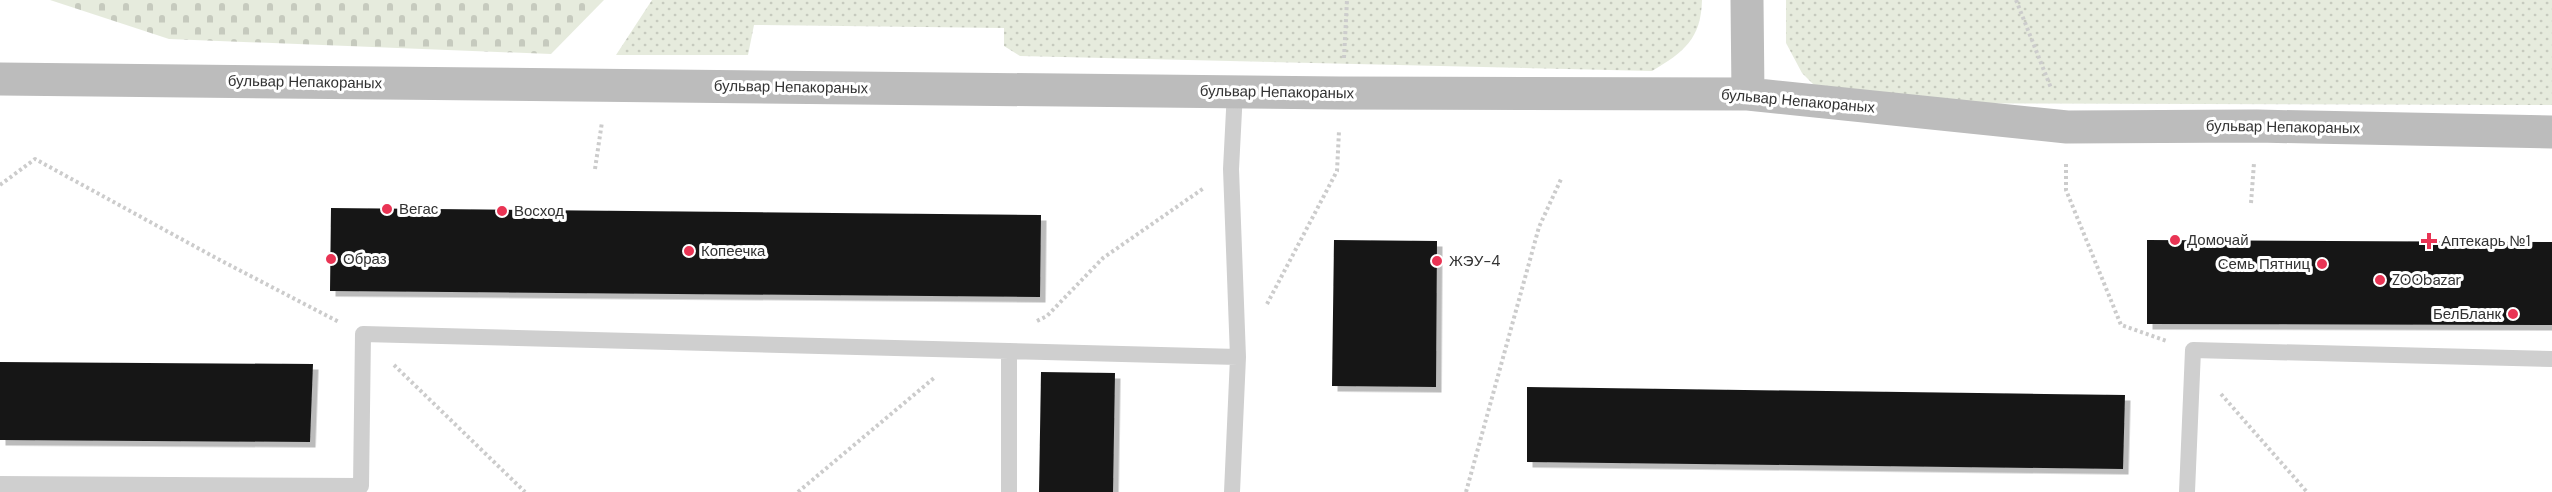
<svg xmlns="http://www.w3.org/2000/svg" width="2552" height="492" viewBox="0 0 2552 492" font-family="'DM Sans',sans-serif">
<defs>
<pattern id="green-dots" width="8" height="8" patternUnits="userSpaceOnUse" patternTransform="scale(1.5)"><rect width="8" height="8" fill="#e6ebdd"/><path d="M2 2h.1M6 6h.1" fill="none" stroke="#c6cabe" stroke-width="1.8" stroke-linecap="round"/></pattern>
<pattern id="cemetery-stones" width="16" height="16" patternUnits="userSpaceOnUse" patternTransform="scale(1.5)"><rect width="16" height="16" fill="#e6ebdd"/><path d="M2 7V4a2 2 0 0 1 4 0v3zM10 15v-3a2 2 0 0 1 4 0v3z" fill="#c6cabe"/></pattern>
<filter id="shadow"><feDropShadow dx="5.5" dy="5.5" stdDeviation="0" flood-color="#0004"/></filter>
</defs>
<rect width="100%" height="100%" fill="#fff"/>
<!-- green -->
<path fill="url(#green-dots)" d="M 652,0 L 1702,0 C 1701,39 1684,52 1652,71 L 1020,56 L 1004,46 L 1004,28 L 754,25 L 748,55 L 616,55 Z
M 1786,0 L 2552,0 L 2552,105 L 1850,103 L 1825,96 L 1802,73 L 1786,43 Z"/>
<!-- cemetery -->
<path fill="url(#cemetery-stones)" d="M 50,0 L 604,0 L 551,54 L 169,39 Z"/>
<!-- building -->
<path fill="#191919" filter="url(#shadow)" d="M 331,208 L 1041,215 L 1040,297 L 330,291 Z
M 1334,240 L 1437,241 L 1436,387 L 1332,386 Z
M 2147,240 L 2552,242 L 2552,325 L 2147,324 Z
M 0,362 L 313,364 L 310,442 L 0,440 Z
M 1041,372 L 1115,373 L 1113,492 L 1039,492 Z
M 1527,387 L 2125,395 L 2123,469 L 1527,462 Z"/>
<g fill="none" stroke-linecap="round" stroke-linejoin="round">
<!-- path -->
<path stroke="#ccc" stroke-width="4" stroke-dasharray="3 3" stroke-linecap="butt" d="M 2016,0 L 2051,88
M 1344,58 L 1347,0
M 2066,164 L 2066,190 L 2121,325 L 2167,341
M 595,169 L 602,122
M 0,185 L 35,159 L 216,258 L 339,322
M 2251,203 L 2254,163
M 1267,304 L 1337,171 L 1339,131
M 1037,321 L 1047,316 L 1103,258 L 1204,188
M 394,365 L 525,492
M 2221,394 L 2307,492
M 798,492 L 934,378
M 1466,492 L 1539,227 L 1562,177"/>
<!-- lane -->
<path stroke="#cfcfcf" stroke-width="16" d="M 0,484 L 361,486 L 363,334 L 1238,357
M 1009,492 L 1009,351
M 1232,492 L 1238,357 L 1231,169 L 1235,91
M 2187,492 L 2193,350 L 2552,359"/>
<!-- secondary -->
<path stroke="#bcbcbc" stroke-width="33" d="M 1747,0 L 1748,94
M 0,79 L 1340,93 L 1748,94 L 2067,127 L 2257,126 L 2552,132"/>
</g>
<!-- markers -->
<g fill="#e93454" stroke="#fff" stroke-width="2">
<circle cx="387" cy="209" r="6"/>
<circle cx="502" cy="211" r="6"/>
<circle cx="2175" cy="240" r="6"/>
<path d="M2426 232h6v6h6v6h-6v6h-6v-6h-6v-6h6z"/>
<circle cx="689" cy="251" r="6"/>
<circle cx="331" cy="259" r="6"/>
<circle cx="1437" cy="261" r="6"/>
<circle cx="2322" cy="264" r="6"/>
<circle cx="2380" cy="280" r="6"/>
<circle cx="2513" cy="314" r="6"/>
</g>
<g text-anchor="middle" stroke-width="6" stroke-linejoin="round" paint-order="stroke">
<!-- street labels -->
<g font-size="15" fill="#323232" stroke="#fff">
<text transform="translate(305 82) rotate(1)" y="5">бульвар Непакораных</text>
<text transform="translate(791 87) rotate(1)" y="5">бульвар Непакораных</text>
<text transform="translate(1277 92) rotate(1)" y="5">бульвар Непакораных</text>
<text transform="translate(1798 101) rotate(5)" y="5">бульвар Непакораных</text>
<text transform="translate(2283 127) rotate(1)" y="5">бульвар Непакораных</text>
</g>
<!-- poi labels -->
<g font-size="15" fill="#323232" stroke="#fff" text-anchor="start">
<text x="399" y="214">Вегас</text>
<text x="514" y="216">Восход</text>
<text x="2187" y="245">Домочай</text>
<text x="2441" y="246">Аптекарь №1</text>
<text x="701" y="256">Копеечка</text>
<text x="343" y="264">Образ</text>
<text x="1449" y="266">ЖЭУ-4</text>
<text x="2310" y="269" text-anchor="end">Семь Пятниц</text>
<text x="2392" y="285">ZOObazar</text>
<text x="2501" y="319" text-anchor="end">БелБланк</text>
</g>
</g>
</svg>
